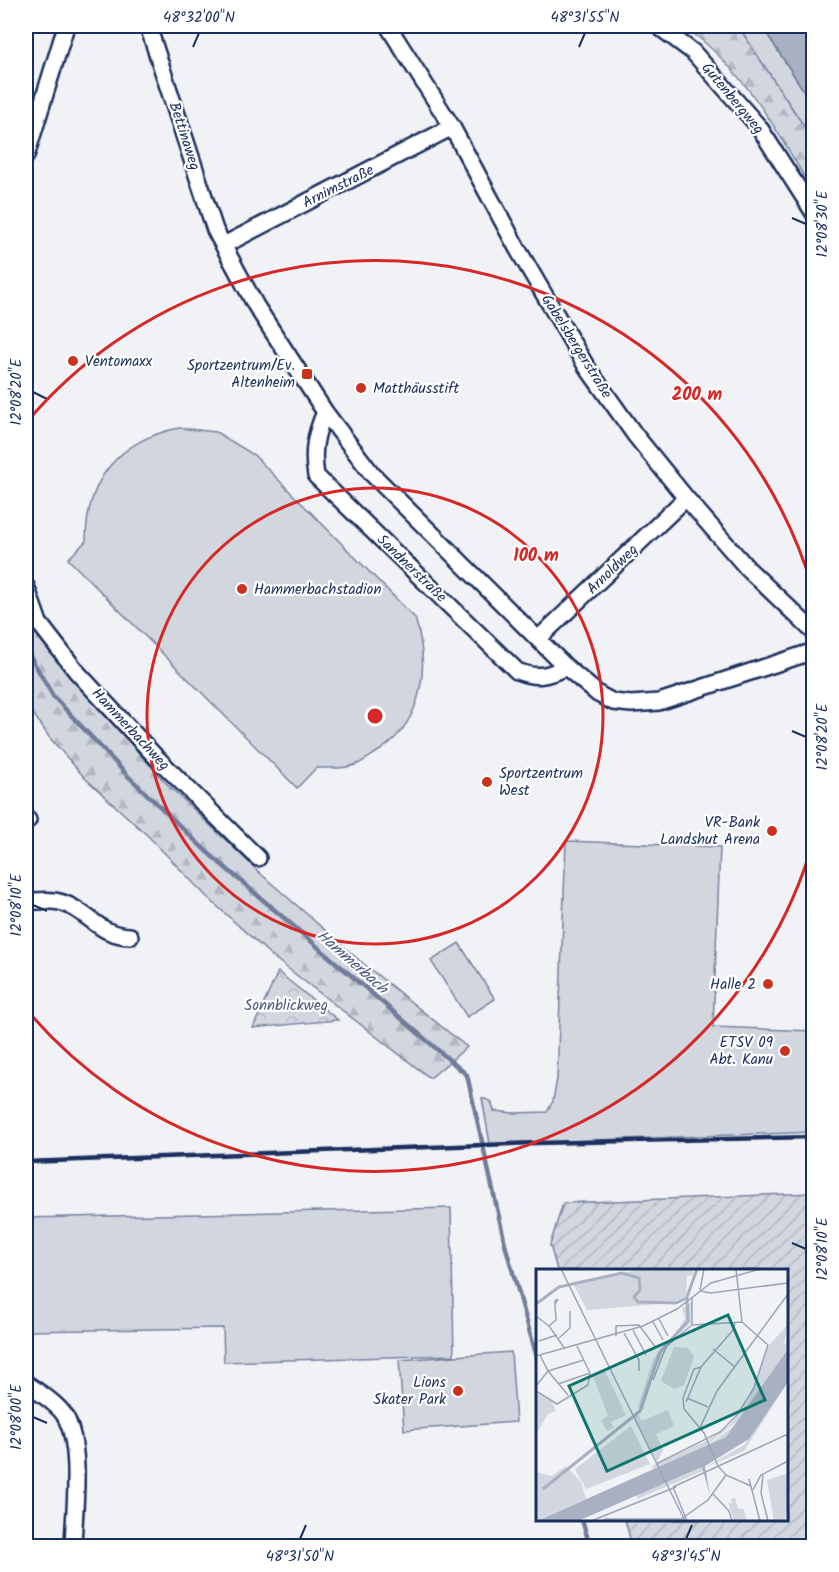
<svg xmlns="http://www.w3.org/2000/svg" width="839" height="1572" viewBox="0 0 839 1572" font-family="Kalam,sans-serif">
<defs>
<pattern id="forest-firs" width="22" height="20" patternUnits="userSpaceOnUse" patternTransform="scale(1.5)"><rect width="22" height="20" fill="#d2d6df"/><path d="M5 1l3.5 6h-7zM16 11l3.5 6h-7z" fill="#b4b8c2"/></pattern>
<pattern id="park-crowns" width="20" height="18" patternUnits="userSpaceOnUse" patternTransform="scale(1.5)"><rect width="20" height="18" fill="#d2d6df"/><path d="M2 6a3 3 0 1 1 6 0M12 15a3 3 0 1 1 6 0" fill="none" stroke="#b4b8c2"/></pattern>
<pattern id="garden-furrows" width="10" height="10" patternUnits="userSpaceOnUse" patternTransform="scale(1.5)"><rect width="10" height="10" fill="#d2d6df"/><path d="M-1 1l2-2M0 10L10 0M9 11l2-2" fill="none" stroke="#b4b8c2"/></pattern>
</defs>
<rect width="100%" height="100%" fill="#f1f2f5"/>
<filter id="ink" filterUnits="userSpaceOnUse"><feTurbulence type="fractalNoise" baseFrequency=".0167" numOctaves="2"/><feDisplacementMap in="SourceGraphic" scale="12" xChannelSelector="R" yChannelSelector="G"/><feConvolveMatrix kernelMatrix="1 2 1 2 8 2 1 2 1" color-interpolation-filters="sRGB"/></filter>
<g filter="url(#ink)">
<!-- grass -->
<path fill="#d2d6df" stroke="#76829e" stroke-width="1.5" d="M 738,26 L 762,26 L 813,105 L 813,140 Z
M 179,428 L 216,432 L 254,455 L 415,618 C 430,665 424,719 382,749 C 374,754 366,760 358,764 C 345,769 330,768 316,768 L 297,788 L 68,559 L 86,541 C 86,479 119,440 179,428 Z
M 566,841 L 720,847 L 713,1027 L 813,1031 L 813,1132 L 490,1144 L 482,1098 L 491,1101 L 494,1111 L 514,1113 L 547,1112 L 553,1101 L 557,1079 Z
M 459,943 L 495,999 L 467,1017 L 431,961 Z
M 451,1208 L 454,1355 L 224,1362 L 223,1328 L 26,1331 L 26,1218 Z
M 511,1352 L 516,1422 L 404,1430 L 399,1360 Z"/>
<!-- forest -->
<path fill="url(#forest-firs)" stroke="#76829e" stroke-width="1.5" d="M 683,26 L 738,26 L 813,140 L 813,192 C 779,132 741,65 683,26 Z
M 26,609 L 33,628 L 72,679 L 166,783 L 261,874 L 359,960 L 467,1047 L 430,1078 L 273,957 L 206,896 L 149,837 L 85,778 L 49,737 L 26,703 Z"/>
<!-- park -->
<path fill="url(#park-crowns)" stroke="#76829e" stroke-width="1.5" d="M 278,972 L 338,1020 L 253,1028 Z"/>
<!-- garden -->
<path fill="url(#garden-furrows)" stroke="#76829e" stroke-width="1.5" d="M 813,1193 L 813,1546 L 632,1546 L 625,1520 L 786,1520 L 786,1270 L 557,1270 L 550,1245 L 563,1203 Z"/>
<!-- water -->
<path fill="#a8b0c2" stroke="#707c9a" stroke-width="1.5" d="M 762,26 L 813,26 L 813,105 Z"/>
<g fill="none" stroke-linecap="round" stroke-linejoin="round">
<!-- stream -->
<path stroke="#707c9a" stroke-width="4.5" d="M 26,649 L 53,696 L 128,776 L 206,851 L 467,1075 L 506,1248 L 538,1361
M 582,1520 L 590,1546"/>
<defs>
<path id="minor" d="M 148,26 L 215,230 L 256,306 L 325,412 L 372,474 L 566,667 L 598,694 L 613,702 L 631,704 L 659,702 L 814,651
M 388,26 L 452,127 L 517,248 L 586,366 L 635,435 L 686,498 L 748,569 L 814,632
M 658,26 L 693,52 L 759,127 L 814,213
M 26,156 L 66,26
M 224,245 L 452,127
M 325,412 C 315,435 312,452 316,476 L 517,671 C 537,679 547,676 566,667
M 26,586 L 39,623 L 77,672 L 154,755 L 258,858
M 538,639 L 686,498
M 26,820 L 28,820
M 26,902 C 38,901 51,899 63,903 C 90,912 97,935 130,936
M 26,1383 C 37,1391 58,1404 65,1416 C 83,1448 74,1510 73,1546"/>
</defs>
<!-- minor casing -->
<use href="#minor" stroke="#1b2f5e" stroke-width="20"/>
<!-- minor -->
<use href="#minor" stroke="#fff" stroke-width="15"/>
<!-- rail -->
<path stroke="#1b2f5e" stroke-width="4.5" d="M 26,1162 L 536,1143 L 814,1137"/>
</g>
</g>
<!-- ticks -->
<path fill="none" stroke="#1b2f5e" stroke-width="2" d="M 193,47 L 199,33M 579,47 L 585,33M 792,218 L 806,224M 33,392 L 47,399M 792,731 L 806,737M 33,905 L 47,911M 792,1243 L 806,1249M 33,1417 L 47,1423M 300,1539 L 306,1525M 686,1539 L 692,1525"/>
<!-- distance rings -->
<g fill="none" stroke="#d62828" stroke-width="3">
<circle cx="375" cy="716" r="228"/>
<path d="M813 842A456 456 0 0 1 26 1009M26 423A456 456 0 0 1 813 590"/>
</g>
<!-- markers -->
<g fill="#c8321e" stroke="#fff" stroke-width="2">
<circle cx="73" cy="361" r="6"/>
<rect x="301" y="368" width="12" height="12" rx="3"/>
<circle cx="361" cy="388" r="6"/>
<circle cx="242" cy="589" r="6"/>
<circle cx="487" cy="782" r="6"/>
<circle cx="772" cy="831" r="6"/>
<circle cx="768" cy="984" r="6"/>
<circle cx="785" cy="1051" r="6"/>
<circle cx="458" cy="1391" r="6"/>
</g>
<g text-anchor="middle" stroke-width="4.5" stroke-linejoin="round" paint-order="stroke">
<!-- street labels -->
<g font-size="15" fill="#1b2f5e" stroke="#fff">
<text transform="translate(733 98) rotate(50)" y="5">Gutenbergweg</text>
<text transform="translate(185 136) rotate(72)" y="5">Bettinaweg</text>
<text transform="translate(338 186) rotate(-27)" y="5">Arnimstraße</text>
<text transform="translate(577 346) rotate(58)" y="5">Gabelsbergerstraße</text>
<text transform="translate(412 568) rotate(44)" y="5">Sandnerstraße</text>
<text transform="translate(612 569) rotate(-44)" y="5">Arnoldweg</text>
<text transform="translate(131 729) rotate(47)" y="5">Hammerbachweg</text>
</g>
<!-- poi labels -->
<g font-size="15" fill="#1b2f5e" stroke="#fff" text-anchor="end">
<text x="85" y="366" text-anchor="start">Ventomaxx</text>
<text x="295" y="370">Sportzentrum/Ev.<tspan x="295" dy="17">Altenheim</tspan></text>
<text x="373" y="393" text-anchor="start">Matthäusstift</text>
<text x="254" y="594" text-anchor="start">Hammerbachstadion</text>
<text x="499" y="778" text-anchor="start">Sportzentrum<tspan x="499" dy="17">West</tspan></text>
<text x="760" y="827">VR-Bank<tspan x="760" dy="17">Landshut Arena</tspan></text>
<text x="756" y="989">Halle 2</text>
<text x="773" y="1047">ETSV 09<tspan x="773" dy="17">Abt. Kanu</tspan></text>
<text x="446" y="1387">Lions<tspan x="446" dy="17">Skater Park</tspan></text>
</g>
<!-- park labels -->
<g font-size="15" fill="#49597e" stroke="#fff">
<text x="286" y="1010">Sonnblickweg</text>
</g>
<!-- water labels -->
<g font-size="16" font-style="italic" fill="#4c5c81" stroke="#fff">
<text transform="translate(353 961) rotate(41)" y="6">Hammerbach</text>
</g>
</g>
<!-- overview -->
<g transform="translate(536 1269)">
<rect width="252" height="252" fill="#f1f2f5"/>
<path d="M 252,70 L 252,80 L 198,161 L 184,172 L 118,200 L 116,197 L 170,172 L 175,174 L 198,157 ZM 138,78 L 152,79 L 158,88 L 148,116 L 138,120 L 125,112 ZM 69,102 L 90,146 L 75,153 L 78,159 L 71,162 L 65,151 L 72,147 L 57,107 ZM 252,113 L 208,182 L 168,199 L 208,176 ZM 132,141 L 138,157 L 120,165 L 127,181 L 121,193 L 98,147 L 102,144 L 105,152 ZM 199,229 L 202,239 L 208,240 L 211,252 L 198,252 L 192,233 L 196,235 L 195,230 Z" fill="#d2d6df"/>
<path d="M 156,33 L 155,54 L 135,73 L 120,98 L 107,141 L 102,138 L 117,90 L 143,59 L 149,49 L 146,39 ZM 252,55 L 246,85 L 203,151 L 173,174 L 172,171 L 195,155 L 212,132 L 230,80 ZM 30,197 L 45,213 L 50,230 L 0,252 L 0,203 L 16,207 ZM 167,198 L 167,202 L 101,230 L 101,226 ZM 252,204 L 252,240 L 248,252 L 238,252 L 231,211 Z" fill="#d2d6df"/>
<path d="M 108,0 L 157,0 L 157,6 L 151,7 L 150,28 L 135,34 L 51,41 L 37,14 Z" fill="#d2d6df"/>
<path d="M 0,124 L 16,133 L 20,142 L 12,145 L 0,165 ZM 95,157 L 114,195 L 50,220 L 39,200 Z" fill="#d2d6df"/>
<path d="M 252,80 L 252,113 L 213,170 L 169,197 L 174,226 L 166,198 L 42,252 L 1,252 L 190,168 Z" fill="#a8b0c2"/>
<path fill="none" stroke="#a8b0c2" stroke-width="3" d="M 0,35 L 23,18 L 86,4 L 103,9 L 104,21 L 98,28 L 102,33 L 140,34 L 151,29M 7,220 L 104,142 L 124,83 L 152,52 L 151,28 L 161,0"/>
<path fill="none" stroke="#9ba4b9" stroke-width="1.5" d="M 25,0 L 149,252M 164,21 L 168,0M 164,22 L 175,24 L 252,14M 0,47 L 13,57 L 29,80M 123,50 L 132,67M 117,53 L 127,71M 156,56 L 206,53M 13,57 L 20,51 L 20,48 L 19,39 L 19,32 L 22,30 L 19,35M 97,61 L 110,86M 88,64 L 103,91 L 103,102M 80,67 L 80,57 L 103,56 L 120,79M 23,69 L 34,59 L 34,42M 3,72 L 21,66M 177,80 L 199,98M 4,86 L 12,102 L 32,126M 0,87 L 107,57 L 141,40 L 175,14 L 224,0M 165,98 L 158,100 L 147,129 L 148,140 L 168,164 L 182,197M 117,111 L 130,78 L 156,56 L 156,29M 22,115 L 54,104M 0,117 L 12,102 L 48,91M 0,122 L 21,135 L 52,116 L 54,104 L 41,77M 151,129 L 172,138M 150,133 L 165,98 L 198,60 L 199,54M 164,159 L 181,122 L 252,25M 120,195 L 184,163 L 201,146 L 218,119 L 232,76 L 206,53 L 200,0M 182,197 L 190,206 L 215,217M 227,206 L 225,224 L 232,252M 213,210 L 224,252M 137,218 L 151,252M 137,218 L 252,165M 217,221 L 225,206 L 252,192M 177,225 L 193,242 L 196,252M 68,250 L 145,250 L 172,231 L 190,206M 55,252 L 140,218"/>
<path fill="#0f766e" fill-opacity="0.15" stroke="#0f766e" stroke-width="3" d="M 192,46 L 229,131 L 71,202 L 33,117 Z"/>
<rect width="252" height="252" fill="none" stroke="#1b2f5e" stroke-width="3"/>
</g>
<circle cx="375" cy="716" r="9" fill="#d62828" stroke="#fff" stroke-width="3"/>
<g font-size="18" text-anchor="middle" font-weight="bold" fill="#d62828" stroke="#fff" stroke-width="4.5" stroke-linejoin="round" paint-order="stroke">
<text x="697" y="400">200 m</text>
<text x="536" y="561">100 m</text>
</g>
<!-- margin -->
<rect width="839" height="1572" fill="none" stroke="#fff" stroke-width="66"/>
<rect x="33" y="33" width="773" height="1506" fill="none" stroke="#1b2f5e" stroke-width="2"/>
<g font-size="15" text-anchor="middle" fill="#1b2f5e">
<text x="199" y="22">48°32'00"N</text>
<text x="585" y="22">48°31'55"N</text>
<text transform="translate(822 224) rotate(-90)" y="5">12°08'30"E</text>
<text transform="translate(16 392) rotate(-90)" y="5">12°08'20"E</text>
<text transform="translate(822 737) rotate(-90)" y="5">12°08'20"E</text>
<text transform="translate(16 905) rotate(-90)" y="5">12°08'10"E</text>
<text transform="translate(822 1249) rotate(-90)" y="5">12°08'10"E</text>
<text transform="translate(16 1417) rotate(-90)" y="5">12°08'00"E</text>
<text x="300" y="1561">48°31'50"N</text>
<text x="686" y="1561">48°31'45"N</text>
</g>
</svg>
